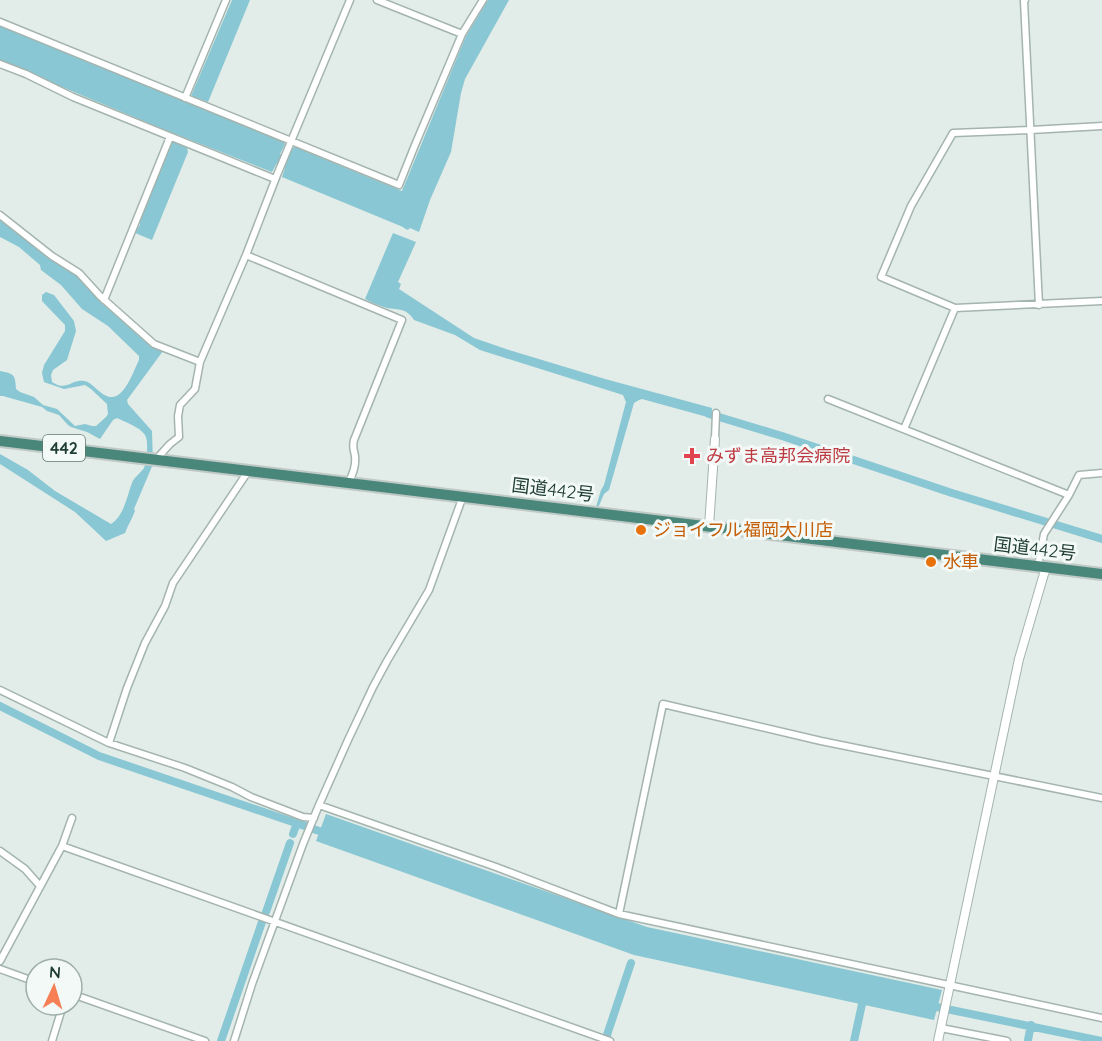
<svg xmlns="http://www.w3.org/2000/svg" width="1102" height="1041" viewBox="0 0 1102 1041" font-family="Quicksand,'Noto Sans JP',sans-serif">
<rect width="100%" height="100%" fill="#e2ece8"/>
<!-- water -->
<path fill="#88c7d3" d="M 232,0 L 250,0 L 208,102 L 191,96 Z
M 488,0 L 509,0 L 465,79 L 461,93 L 451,152 L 430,200 L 419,232 L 410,228 L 408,230 L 404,228 L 403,227 L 282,177 L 285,168 L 277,163 L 272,172 L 165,130 L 0,61 L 0,26 L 284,142 L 285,144 L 280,154 L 288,157 L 293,148 L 295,147 L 402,191 L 466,36 Z
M 174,142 L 187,148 L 188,152 L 152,240 L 135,233 L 138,227 L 139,227 L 140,224 L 139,223 L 172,143 Z
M 0,220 L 45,254 L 76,275 L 102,303 L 149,345 L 163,351 L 127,400 L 128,404 L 152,431 L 153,464 L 134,509 L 135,511 C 132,519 128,525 125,533 L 106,541 L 75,512 L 0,464 L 0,454 L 28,470 L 55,491 L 111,524 C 124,516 127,496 132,483 C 134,477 141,473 144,468 C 146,463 146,459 147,454 C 147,449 148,440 145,435 C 140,427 125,422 117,418 L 113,420 L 100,439 L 87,432 L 71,427 L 68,425 L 59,415 L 47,411 L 42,407 L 3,396 L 0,396 L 0,371 C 15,374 15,375 16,389 L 20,392 L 34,397 L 43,405 L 57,409 L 75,426 L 85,424 L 92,426 L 96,426 L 106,417 L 108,414 L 107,404 L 91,389 L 85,385 L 64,389 L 44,382 L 42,373 L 44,365 L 65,331 L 65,325 L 42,301 L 42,295 L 46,292 L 54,295 L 74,321 L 76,331 L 67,360 L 53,370 L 51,375 L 52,382 C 67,392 71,379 84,381 C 89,381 95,388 99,391 C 121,411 131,376 139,360 L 139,356 L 108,326 L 82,309 L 61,285 L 41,270 L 40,265 L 19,247 L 0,237 Z
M 393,233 L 416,242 L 398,282 L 401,284 L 399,289 L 474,338 L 509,350 L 605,379 L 712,408 L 711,418 L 642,399 L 639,400 L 634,403 L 609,490 L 604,494 L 598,508 L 596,507 L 601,490 L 604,485 L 626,402 L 623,395 L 480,350 L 455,335 L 414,320 C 405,306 397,311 384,307 C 377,305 371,302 365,299 Z
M 326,814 L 647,927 L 942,990 L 934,1020 L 634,955 L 316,841 Z"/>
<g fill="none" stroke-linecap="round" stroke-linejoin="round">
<!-- canal -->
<path stroke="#88c7d3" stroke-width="8" d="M 709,414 L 782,436 L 952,493 L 1102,539
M 0,706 L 99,756 L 328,834
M 293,834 L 297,823
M 266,912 L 290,843
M 927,1005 L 1102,1041
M 607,1035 L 631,963
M 1028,1040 L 1031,1025
M 221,1041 L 262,922
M 854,1041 L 864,995"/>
<defs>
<path id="minor" d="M 377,0 L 462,34
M 1025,0 L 1024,1 L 1039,305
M 0,22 L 399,185 L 415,145 L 462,34 L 483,0
M 0,64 L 26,74 L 73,97 L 275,179
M 185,98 L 226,0
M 1102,126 L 1031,130 L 953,133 L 911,206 L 881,277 L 955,308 L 1102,301
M 0,215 L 52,256 L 79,273 L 100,296 L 154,344 L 200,362
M 246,255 L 402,320 L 354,440 C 352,447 354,450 355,456 C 356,466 353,473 349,482
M 104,300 L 170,137
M 828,399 L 1069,495 L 1044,534 L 1038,566
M 904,429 L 955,308
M 715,439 L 716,413
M 161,461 L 160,455 L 170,444 L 179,437 L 178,416 L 180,405 L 195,389 L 200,362 L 246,255 L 277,175 L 350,0
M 1069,495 L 1079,475 L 1102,473
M 0,690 L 109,743 L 185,768 L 232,787 L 251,797 L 303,817 L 314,818
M 109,743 L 127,688 L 145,643 L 165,606 L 173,583 L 249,470
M 319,805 L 496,867 L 619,914 L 1102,1018
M 62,846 L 610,1041
M 0,851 L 25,869 L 40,886
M 619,914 L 663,704 L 821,741 L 1102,798
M 0,961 L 62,846 L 72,818
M 0,969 L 36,982
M 72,994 L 205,1041
M 941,1028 L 1007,1041
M 52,1041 L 63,1005
M 234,1041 L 252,984 L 303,844 L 319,805 L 348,740 L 373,687 L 387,661 L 429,590 L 463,496"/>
<path id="tertiary" d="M 709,526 L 715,439
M 938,1041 L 1019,659 L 1046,567"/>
<path id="trunk" d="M 0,441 L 1102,574"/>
</defs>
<!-- minor casing -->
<use href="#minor" stroke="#a4b4af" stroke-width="9"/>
<!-- tertiary casing -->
<use href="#tertiary" stroke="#a4b4af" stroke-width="10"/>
<!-- trunk casing -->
<use href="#trunk" stroke="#c1c9c7" stroke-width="14"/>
<!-- minor -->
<use href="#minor" stroke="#fff" stroke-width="6"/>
<!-- tertiary -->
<use href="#tertiary" stroke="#fff" stroke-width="8"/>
<!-- trunk -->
<use href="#trunk" stroke="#48877a" stroke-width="10"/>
</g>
<!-- markers -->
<path fill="#e0444e" stroke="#f2f9f6" stroke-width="2" d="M689 447h6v6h6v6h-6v6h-6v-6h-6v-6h6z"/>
<g fill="#e8710a" stroke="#f2f9f6" stroke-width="2">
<circle cx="641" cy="530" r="6"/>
<circle cx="931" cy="562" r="6"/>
</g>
<g text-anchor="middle" stroke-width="6" stroke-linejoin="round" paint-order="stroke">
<!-- shield labels -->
<rect fill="#f2f9f6" stroke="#607670" stroke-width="1.5" x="43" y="435" width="42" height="26" rx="4.5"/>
<g font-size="16" font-weight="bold" fill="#213e36">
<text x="64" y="454">442</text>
</g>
<!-- health labels -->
<g font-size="18" fill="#be3a42" stroke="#f2f9f6" text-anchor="start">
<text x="706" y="462">みずま高邦会病院</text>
</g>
<!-- street labels -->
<g font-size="18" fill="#213e36" stroke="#f2f9f6">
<text transform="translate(553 490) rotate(7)" y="6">国道442号</text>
<text transform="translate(1035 549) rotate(7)" y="6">国道442号</text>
</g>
<!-- food labels -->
<g font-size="18" fill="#c56008" stroke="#f2f9f6" text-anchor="start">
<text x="653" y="536">ジョイフル福岡大川店</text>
<text x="943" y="568">水車</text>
</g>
</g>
<!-- north arrow -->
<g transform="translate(54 987) rotate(4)"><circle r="28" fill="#f2f9f6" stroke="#9eaea9" stroke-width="1.5"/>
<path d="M0-4.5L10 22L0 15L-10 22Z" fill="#f67f56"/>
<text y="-9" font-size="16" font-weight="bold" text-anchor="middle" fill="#213e36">N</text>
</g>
</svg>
